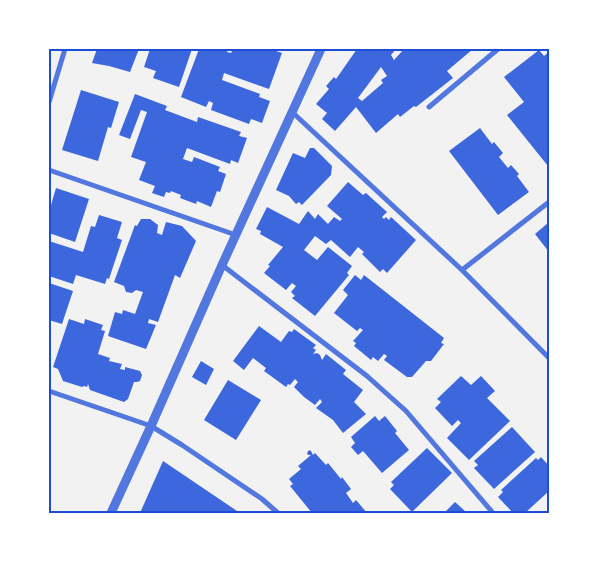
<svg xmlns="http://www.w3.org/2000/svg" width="598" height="562" viewBox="0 0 598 562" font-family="'Noto Sans',sans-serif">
<rect width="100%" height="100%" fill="#f2f2f2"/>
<!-- building -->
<path fill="#3d67dc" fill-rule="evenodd" d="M 97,49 L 139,49 L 130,72 L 109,66 L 92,63 Z
M 150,49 L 192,49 L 179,87 L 153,78 L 156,71 L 144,67 Z
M 199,49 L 228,49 L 227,52 L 231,53 L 233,49 L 270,49 L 282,53 L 269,89 L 224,73 L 222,80 L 260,94 L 259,97 L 270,101 L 262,123 L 251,119 L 249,124 L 211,110 L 213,103 L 209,101 L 206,107 L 181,97 Z
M 357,49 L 396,49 L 391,55 L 394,60 L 404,49 L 473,49 L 447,71 L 453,78 L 416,107 L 414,106 L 400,117 L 398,114 L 376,133 L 356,107 L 335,131 L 322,119 L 327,113 L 316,104 L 329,89 L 326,86 L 334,77 L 336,79 ZM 381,67 L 387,76 L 381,80 L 383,83 L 362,101 L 358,98 Z
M 539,50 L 544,56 L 549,52 L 549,166 L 548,166 L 507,115 L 524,102 L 504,77 Z
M 81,90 L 119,102 L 111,128 L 108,127 L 98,161 L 62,150 Z
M 135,94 L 167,106 L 165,110 L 197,122 L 198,117 L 241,132 L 239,136 L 247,138 L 238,163 L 231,160 L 230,164 L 187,148 L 183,159 L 192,162 L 194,157 L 220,167 L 218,171 L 226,174 L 220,192 L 217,191 L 211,207 L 197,201 L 196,204 L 180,198 L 181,195 L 171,191 L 170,193 L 166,192 L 164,197 L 152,193 L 155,186 L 139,180 L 146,162 L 131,157 L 147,112 L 141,110 L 130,139 L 119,135 Z
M 480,128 L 492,144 L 494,142 L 503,153 L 499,157 L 508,168 L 511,165 L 519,174 L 517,176 L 529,192 L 498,215 L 449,151 Z
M 310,148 L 314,148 L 332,166 L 331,175 L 302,205 L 299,202 L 296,204 L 289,196 L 276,190 L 293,153 L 305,158 Z
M 348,182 L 363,195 L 366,193 L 387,212 L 382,217 L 384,219 L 386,217 L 389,220 L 391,217 L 416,240 L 387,273 L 383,269 L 380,272 L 362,254 L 364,252 L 358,247 L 350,257 L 331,240 L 326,244 L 315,236 L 304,250 L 317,260 L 328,247 L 352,266 L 347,273 L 349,275 L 315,316 L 292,298 L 295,296 L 291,292 L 296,286 L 292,283 L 286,290 L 264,273 L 270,266 L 268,265 L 283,247 L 260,234 L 261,231 L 256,229 L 267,207 L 299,224 L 308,211 L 315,219 L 318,214 L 328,224 L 334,217 L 340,221 L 342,219 L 327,206 Z
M 56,188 L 89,199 L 75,242 L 49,233 L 49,212 Z
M 99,215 L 122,222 L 117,238 L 122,240 L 109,279 L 107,278 L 105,284 L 76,275 L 73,284 L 49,276 L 49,241 L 83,252 L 91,226 L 95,227 Z
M 141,219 L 150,219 L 158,225 L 157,233 L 162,235 L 166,222 L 182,226 L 196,241 L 180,278 L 175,275 L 158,322 L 149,319 L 148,323 L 156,325 L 146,349 L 108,336 L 115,312 L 122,314 L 123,310 L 135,314 L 143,292 L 136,290 L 132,293 L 126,292 L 124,286 L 114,282 L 135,225 L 137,226 Z
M 549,222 L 549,252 L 535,234 Z
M 355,275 L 361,280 L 364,275 L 444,338 L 441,343 L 444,344 L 431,361 L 426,361 L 412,377 L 407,377 L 384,360 L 387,356 L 384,354 L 378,361 L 373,357 L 371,360 L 354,346 L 356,343 L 353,341 L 363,330 L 360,328 L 357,331 L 334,313 L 348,295 L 343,290 Z
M 49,283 L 73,291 L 62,324 L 49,320 Z
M 69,319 L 84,324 L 85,319 L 103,325 L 101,330 L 105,331 L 98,354 L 110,358 L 109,361 L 122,364 L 120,369 L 125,370 L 125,367 L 140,371 L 142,375 L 140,381 L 137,382 L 134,382 L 128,399 L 124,402 L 90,390 L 88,384 L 87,387 L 84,386 L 82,387 L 63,381 L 58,369 L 53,367 Z
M 259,326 L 281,342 L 289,331 L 292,332 L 294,329 L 316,345 L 313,348 L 316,350 L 313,354 L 317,353 L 320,355 L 322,360 L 326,354 L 346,370 L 343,374 L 363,390 L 354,402 L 366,414 L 343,433 L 333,420 L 316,408 L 322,402 L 320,399 L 315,405 L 304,397 L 294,387 L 298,382 L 295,379 L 290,385 L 288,384 L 286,387 L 264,371 L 266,368 L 253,358 L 244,370 L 233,361 Z
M 201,361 L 214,369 L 206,385 L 192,377 Z
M 461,376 L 471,385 L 481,376 L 495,391 L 487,398 L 510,421 L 469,460 L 447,438 L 461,423 L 458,420 L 452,426 L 435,408 L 441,402 L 437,399 Z
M 228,380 L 261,400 L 236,440 L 204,420 Z
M 375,416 L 379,421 L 385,416 L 397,431 L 395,433 L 409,450 L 382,473 L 363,451 L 358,455 L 351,447 L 355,443 L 351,437 Z
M 512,427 L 535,452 L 494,489 L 474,468 L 478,465 L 474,461 Z
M 427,448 L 452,473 L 412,512 L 390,489 L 394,485 L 391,482 Z
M 309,450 L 311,451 L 313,455 L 315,453 L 326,465 L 328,463 L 341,479 L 342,477 L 351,489 L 346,493 L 353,503 L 356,500 L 367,513 L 312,513 L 290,486 L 293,484 L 289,479 L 301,469 L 298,466 L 311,455 L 308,455 L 307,453 Z
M 541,457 L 549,466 L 549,491 L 525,513 L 513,513 L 498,497 L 503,492 L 501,490 L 536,458 L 538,460 Z
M 163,461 L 240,513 L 140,513 Z
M 455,502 L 465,511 L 462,513 L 444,513 Z"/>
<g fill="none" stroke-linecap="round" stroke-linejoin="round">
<!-- minor -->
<path stroke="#5277de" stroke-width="5" d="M 49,102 L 65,49
M 429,107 L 498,49
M 292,112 L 462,270 L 549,358
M 49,170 L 236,235
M 222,265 L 367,376 L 406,411 L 493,513
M 462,270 L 549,202
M 49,391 L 125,417 L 151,426 L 182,445 L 262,499 L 278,513"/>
<!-- tertiary -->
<path stroke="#5277de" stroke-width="9" d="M 111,513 L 151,426 L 222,265 L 321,49"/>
</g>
<!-- border -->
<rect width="598" height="562" fill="none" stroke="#ffffff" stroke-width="100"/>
<rect x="50" y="50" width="498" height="462" fill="none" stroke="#1d4ed8" stroke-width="2"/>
</svg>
